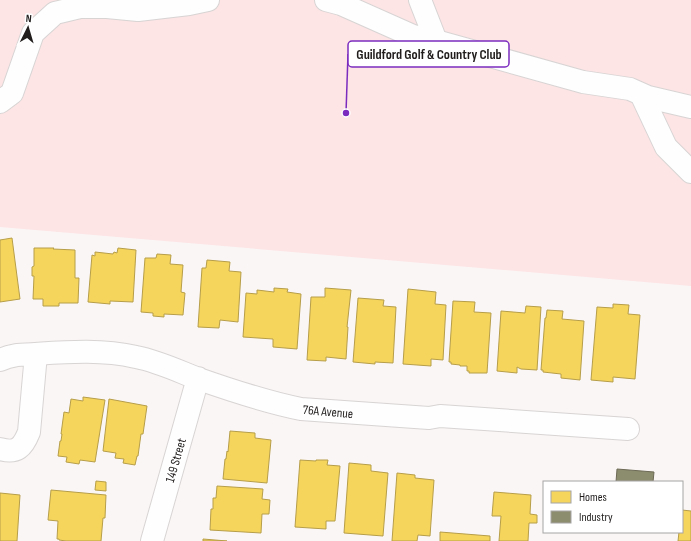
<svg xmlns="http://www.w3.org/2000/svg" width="691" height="541" viewBox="0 0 691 541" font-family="'Sofia Sans Condensed',sans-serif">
<rect width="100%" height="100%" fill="#fbf6f6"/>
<!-- green -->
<path fill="#fde4e5" d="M 0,0 L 691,0 L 691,286 L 0,227 Z"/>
<!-- homes -->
<path fill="#f6d55c" stroke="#b69e49" d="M 12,238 L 20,299 L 0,302 L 0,240 Z
M 34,248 L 54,248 L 53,249 L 75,250 L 75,278 L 79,278 L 78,303 L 59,303 L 59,306 L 43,306 L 43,299 L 33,299 L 34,276 L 32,276 L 32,267 L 34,266 Z
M 118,248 L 136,250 L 133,302 L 110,301 L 110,304 L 88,302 L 92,255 L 95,256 L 95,252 L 113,254 L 114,252 L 117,253 Z
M 157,254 L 171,255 L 170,264 L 183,265 L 181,292 L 185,293 L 183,315 L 164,314 L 164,317 L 153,316 L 153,313 L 141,312 L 145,258 L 156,258 Z
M 207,260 L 230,262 L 229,271 L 241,272 L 238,322 L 220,320 L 219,328 L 198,327 L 202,268 L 206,268 Z
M 274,288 L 288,289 L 287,292 L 301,294 L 297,349 L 273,347 L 273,339 L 243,337 L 246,293 L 257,294 L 257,290 L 274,292 Z
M 325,288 L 351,290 L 347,327 L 348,327 L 346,359 L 326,357 L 326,361 L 307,360 L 311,297 L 325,297 Z
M 408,289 L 436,292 L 435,304 L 446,305 L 443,360 L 431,359 L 431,366 L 403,364 Z
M 358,298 L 384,300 L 383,306 L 396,307 L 393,363 L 375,362 L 375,364 L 353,362 Z
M 453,301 L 475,302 L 474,312 L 491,313 L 487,373 L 469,373 L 469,371 L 467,371 L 467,366 L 460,366 L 460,365 L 451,364 L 451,362 L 449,362 Z
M 613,304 L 629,305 L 628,314 L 640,315 L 635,379 L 613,377 L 613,382 L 591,380 L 597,307 L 613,308 Z
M 526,306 L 541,307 L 537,370 L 521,369 L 517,367 L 517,373 L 497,371 L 501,311 L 525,313 Z
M 547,310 L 563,311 L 562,319 L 584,321 L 580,380 L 561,378 L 561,374 L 543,372 L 543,370 L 541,370 L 545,318 L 546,318 Z
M 83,397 L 105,400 L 95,462 L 80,460 L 79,464 L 66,462 L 67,457 L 58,456 L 60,441 L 61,441 L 62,434 L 61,434 L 64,412 L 69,413 L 71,399 L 83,401 Z
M 109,399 L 147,406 L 143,434 L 141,434 L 138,456 L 137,456 L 135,465 L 123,463 L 124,459 L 115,458 L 116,453 L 103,451 Z
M 230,431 L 255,433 L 255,438 L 271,440 L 267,483 L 223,479 L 225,459 L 226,459 L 227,451 L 228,452 Z
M 300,460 L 316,461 L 316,460 L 328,460 L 327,465 L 340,466 L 335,521 L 326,521 L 326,529 L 295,527 Z
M 349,463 L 371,465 L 371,471 L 388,473 L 383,536 L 344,533 Z
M 397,473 L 415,475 L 415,478 L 434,480 L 430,536 L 418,535 L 417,541 L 392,541 Z
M 96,481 L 106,482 L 106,491 L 95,490 Z
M 217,486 L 263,489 L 262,499 L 270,500 L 269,514 L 262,514 L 261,533 L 210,530 L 211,509 L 213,509 L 213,498 L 216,498 Z
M 51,490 L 106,495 L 105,518 L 103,518 L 101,541 L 66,541 L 59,540 L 59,539 L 57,539 L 58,521 L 48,520 Z
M 494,492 L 531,495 L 530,514 L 537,515 L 537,523 L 529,523 L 528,541 L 499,541 L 501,516 L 492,516 Z
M 0,493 L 20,495 L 17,541 L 0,541 Z
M 682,510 L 691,511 L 691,541 L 678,541 L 679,532 L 682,532 Z
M 440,532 L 490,536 L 490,541 L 440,541 Z
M 203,539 L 227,541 L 203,541 Z"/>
<!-- industry -->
<path fill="#8c8c6e" stroke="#6c6a55" d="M 617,469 L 654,472 L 653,482 L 616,482 Z"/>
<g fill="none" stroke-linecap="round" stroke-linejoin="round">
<defs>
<path id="minor" d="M 326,0 L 341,4 L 413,36 L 436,41 L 583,82 L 630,89 L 648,97 L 691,107
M 420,0 L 436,41
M 641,94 L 666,147 L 691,172
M 0,102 L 12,93 L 33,33 L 55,13 L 80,7 L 107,7 L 138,10 L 189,4 L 208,0
M 0,360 L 8,357 L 17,355 C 57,353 96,348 136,357 C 157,361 176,370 196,378 C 230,390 266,402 301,409 L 429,418 L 440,416 L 628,429
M 0,449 C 17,454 23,447 29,432 L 36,354
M 152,541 L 198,378"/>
</defs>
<!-- minor casing -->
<use href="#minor" stroke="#d8d4d4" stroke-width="24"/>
<!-- minor -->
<use href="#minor" stroke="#fefefe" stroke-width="22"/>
</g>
<g text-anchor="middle" stroke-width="4" stroke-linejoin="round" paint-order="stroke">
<!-- street labels -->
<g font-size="13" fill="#201c1c" stroke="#fff">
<text transform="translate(328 411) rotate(5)" y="5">76A Avenue</text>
<text transform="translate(175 460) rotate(-74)" y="5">149 Street</text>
</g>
</g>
<!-- callouts -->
<path fill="none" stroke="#7b2cbf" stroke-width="1.5" d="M346 113L348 54"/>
<circle fill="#7b2cbf" stroke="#fff" stroke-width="1.5" cx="346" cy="113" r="4"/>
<rect fill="#fff" stroke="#7b2cbf" stroke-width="1.5" x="348" y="41" width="161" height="26" rx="4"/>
<g font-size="14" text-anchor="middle" font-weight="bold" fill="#201c1c">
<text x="429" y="59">Guildford Golf &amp; Country Club</text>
</g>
<!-- legend -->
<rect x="543" y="481" width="140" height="52" fill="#ffffff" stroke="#a6a4a4"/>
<rect x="551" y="491" width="20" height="12" fill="#f6d55c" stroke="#a6a4a4"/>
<text x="579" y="501" font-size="12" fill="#201c1c">Homes</text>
<rect x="551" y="511" width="20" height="12" fill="#8c8c6e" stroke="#a6a4a4"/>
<text x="579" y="521" font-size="12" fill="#201c1c">Industry</text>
<!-- north arrow -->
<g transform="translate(28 28) rotate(5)" stroke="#ffffff" stroke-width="3" paint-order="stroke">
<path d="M0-3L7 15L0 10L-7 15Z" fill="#201c1c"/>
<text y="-6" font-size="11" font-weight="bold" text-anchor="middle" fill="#201c1c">N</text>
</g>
</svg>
